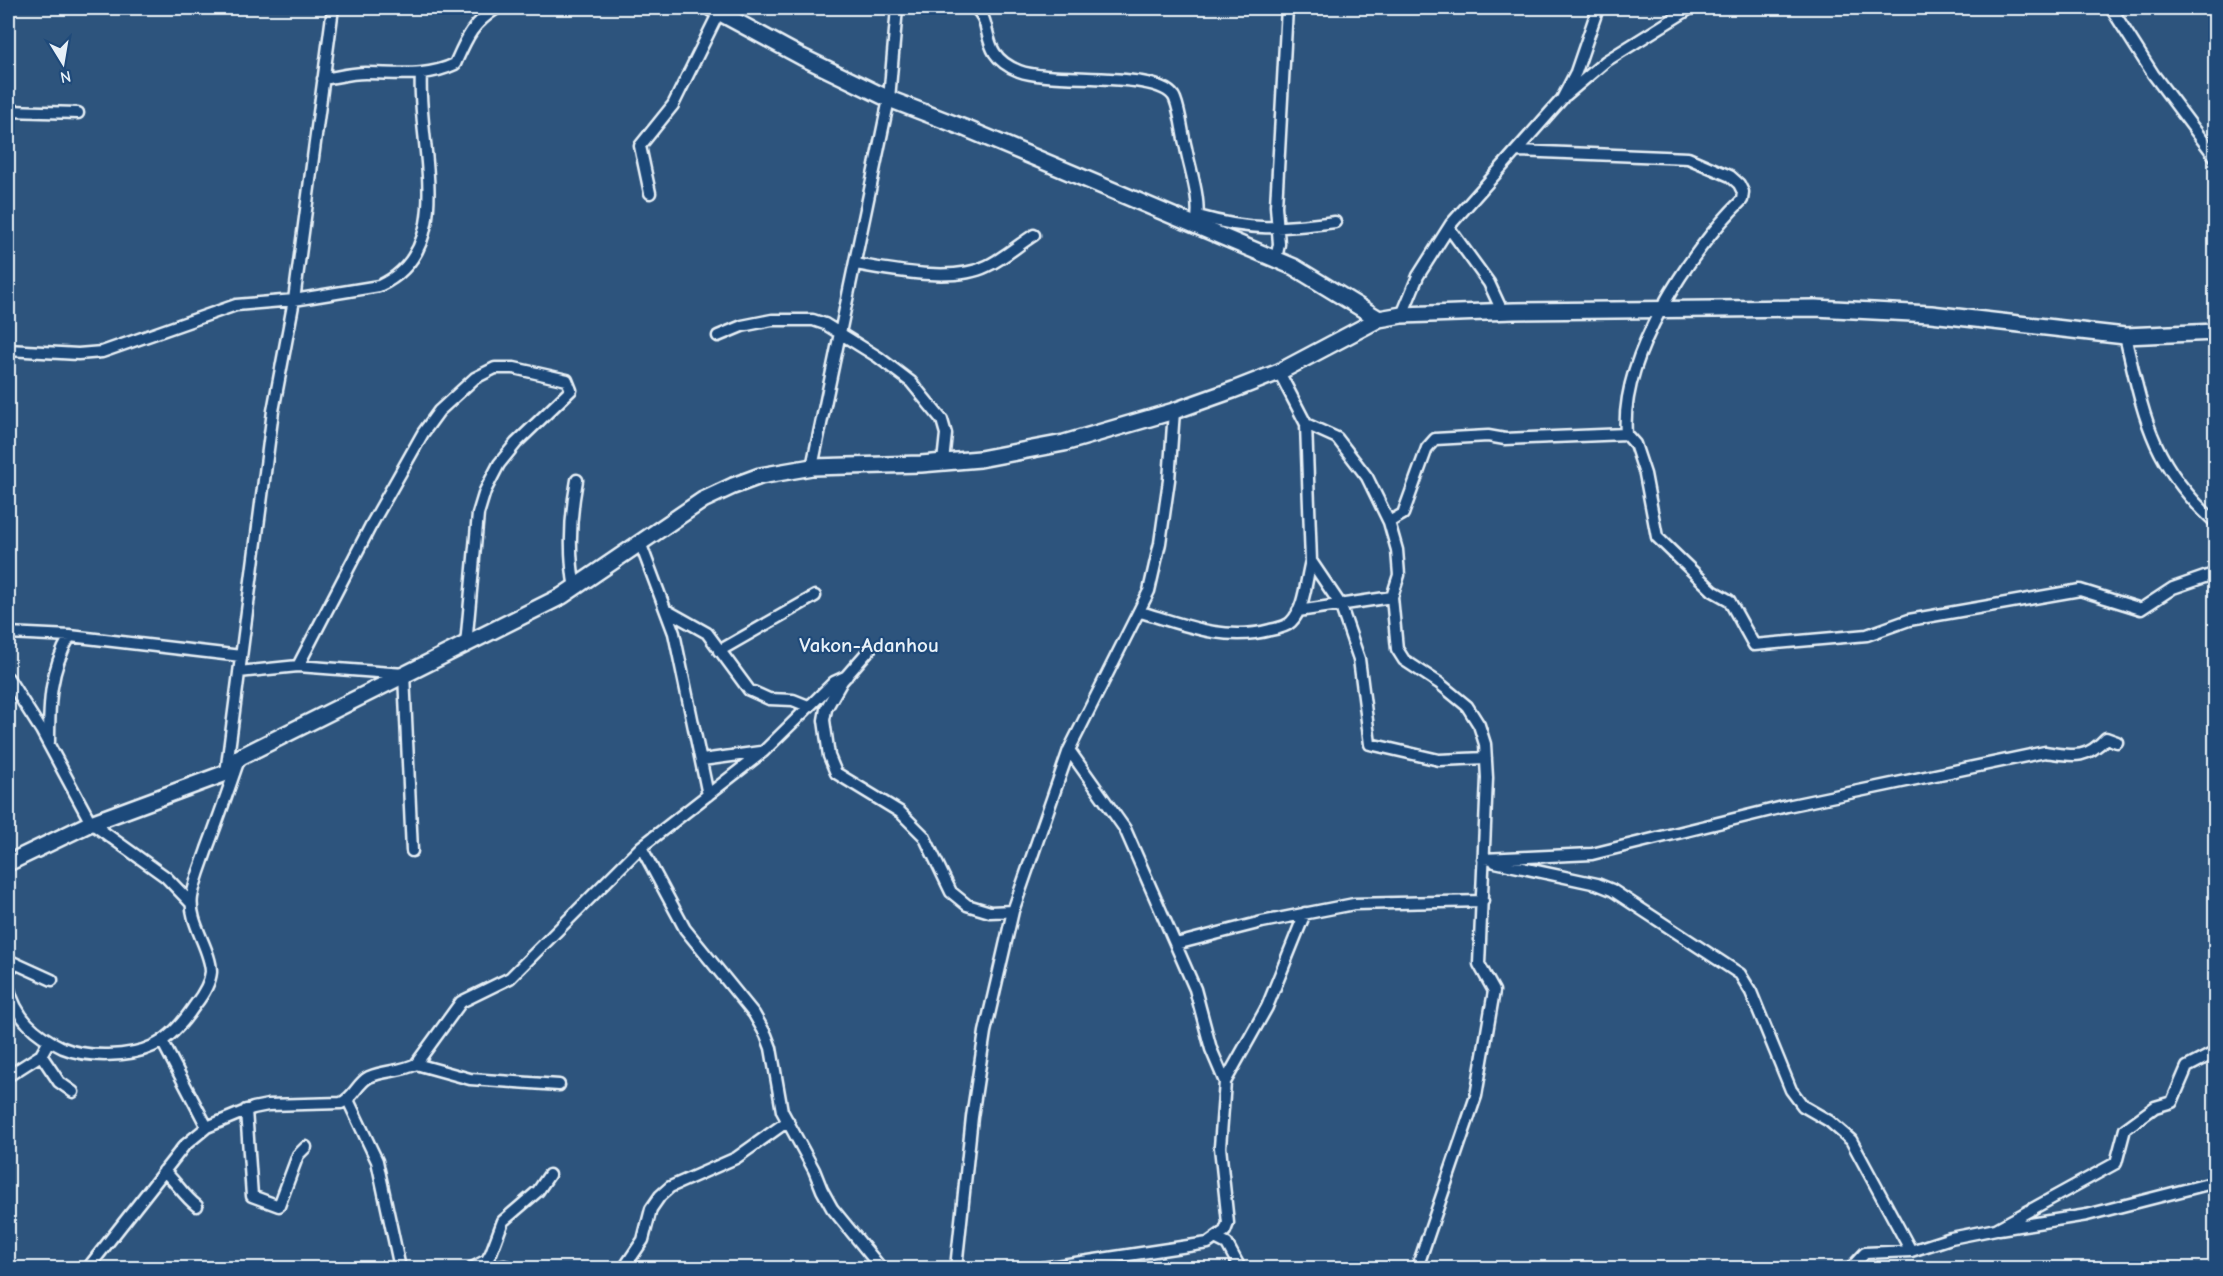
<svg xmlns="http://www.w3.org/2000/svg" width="2223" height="1276" viewBox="0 0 2223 1276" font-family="'Comic Neue',sans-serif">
<rect width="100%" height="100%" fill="#2d547d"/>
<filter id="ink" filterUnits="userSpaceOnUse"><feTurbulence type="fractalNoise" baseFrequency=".0167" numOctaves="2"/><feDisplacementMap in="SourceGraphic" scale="12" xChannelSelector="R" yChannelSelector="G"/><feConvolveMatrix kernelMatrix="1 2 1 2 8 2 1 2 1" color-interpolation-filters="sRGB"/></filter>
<g filter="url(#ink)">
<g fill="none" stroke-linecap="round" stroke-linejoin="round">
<defs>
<path id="street" d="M 975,8 C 995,22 977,55 1019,71 C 1052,84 1163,69 1175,99 C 1181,114 1182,133 1186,148 C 1190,170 1202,202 1196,224
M 2111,8 L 2153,74 L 2216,158
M 729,17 L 738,8
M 323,79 C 337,77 351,73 365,73 C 396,73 426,78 455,64 C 467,37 472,24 497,8
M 1566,95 L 1606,61 L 1691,8
M 8,111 L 78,113
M 1518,151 L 1688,158 L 1730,176 L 1739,184 L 1743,192 L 1742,200 C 1689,252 1620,357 1626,434
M 650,193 L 640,146 L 673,105 L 719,12
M 1198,216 C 1250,231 1281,229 1335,222
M 1449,228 L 1489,283 L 1502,311
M 1276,259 L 1279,244 L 1276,206 L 1287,8
M 855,264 C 892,270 953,283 987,266 C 1004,258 1018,245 1034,235
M 1402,315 L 1418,276 L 1451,224 L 1562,99 L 1576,72 L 1598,8
M 718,336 L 742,326 L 772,320 L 813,320 L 825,324 L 878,357 L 911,382 L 942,420 L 946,434 L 943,462
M 2125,336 C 2144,417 2151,464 2216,523
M 8,350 L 78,354 L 102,352 L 236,305 L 294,300 L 379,286 C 460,249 416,141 421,74
M 1279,372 L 1306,424 L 1337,438 L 1367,477 L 1389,522 L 1397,550 L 1399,575 L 1392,597 L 1397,649 L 1404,660 L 1439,683 L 1467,706 L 1479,725 L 1485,744 L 1487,778 L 1479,964 L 1494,991 L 1476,1096 L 1417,1268
M 1306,424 L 1311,561 L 1340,604 L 1359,659 L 1370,744 L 1439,760 L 1486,758
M 812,467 L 889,99 L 897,8
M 1389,522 L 1403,514 L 1427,448 L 1435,439 L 1488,436 L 1505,439 L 1626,434 L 1635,444 L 1645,474 L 1657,537 L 1713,591 L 1729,600 L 1754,645 L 1867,635 L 1909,620 L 2080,590 L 2141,609 L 2173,588 L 2216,573
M 641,545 L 674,633 L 708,795
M 575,588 C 568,551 570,517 577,480
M 666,610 L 707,633 L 749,690 L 769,699 L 793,700 L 808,706
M 1298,611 L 1392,597
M 1141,612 C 1184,625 1225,642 1270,630 C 1276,629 1287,626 1291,622 C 1305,608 1306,579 1311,561
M 8,633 L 70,636 L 241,656
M 870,649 L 842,681 L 826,709 L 824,720 L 829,756 L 836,773 L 900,812 L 924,836 L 951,892 L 967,905 L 990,912 L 1013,911
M 719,651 L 815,596
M 298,666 L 370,527 L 423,433 L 439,411 L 475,378 L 495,368 L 514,368 L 567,380 L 571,390 L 516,443 L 499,464 L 485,491 L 478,514 L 466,645
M 239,672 L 298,666 L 404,674 L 412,851
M 8,678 L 41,730 L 91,823 L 166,877 L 191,903
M 49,742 C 49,703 50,670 70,636
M 702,760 L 761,752
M 226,773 L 273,411 L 294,300 L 333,8
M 641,847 L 685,929 L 754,1014 L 766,1035 L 771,1048 L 782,1111 L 814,1170 L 822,1190 L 832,1208 L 881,1268
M 1483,859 L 1592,854 L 1787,806 L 2045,752 C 2073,756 2086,760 2106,738 L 2117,742
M 1495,862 L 1597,884 L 1612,890 L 1740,974 L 1751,992 L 1791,1090 L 1803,1106 L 1829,1121 L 1851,1140 L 1911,1251
M 1176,944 L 1262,922 L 1354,904 L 1483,901
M 8,960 L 52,980
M 8,986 C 16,1018 34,1034 63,1048 C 87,1058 130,1057 153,1046 C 171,1038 185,1020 195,1005 C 202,996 210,983 211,972 C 211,949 188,922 192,897 C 195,880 202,864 207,849 C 218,820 228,791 238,762
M 162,1041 L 207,1127
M 41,1055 L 59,1082 L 73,1092
M 416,1064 L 470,1079 L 559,1085
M 8,1076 L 41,1055 L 49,1041
M 1225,1082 L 1267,1007 L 1305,913
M 348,1100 L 377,1161 L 400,1268
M 246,1110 L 252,1196 L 279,1206 L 298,1155 L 306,1147
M 164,1171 C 176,1182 184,1196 197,1206
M 1999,1229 L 2087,1215 L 2216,1182
M 1217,1239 L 1227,1244 L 1240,1268
M 88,1268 L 184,1146 L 207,1127 L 253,1108 L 268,1105 L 341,1103 C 354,1098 357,1083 369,1077 C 384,1070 401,1072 416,1064 L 461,1002 L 510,978 L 641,847 L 764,751 L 834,682 L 847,676
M 472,1268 L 487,1260 L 491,1253 L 503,1221 L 538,1191 L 549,1175
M 490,1268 L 505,1266 L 511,1268
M 624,1268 L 643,1240 L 651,1209 L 660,1196 L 670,1187 L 736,1158 L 788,1121
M 956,1268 L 972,1117 L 985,1032 L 1013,911 L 1069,750 L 1149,591 L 1160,543 L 1169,480 L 1174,411
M 1042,1268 L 1208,1243 L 1225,1231 L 1228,1223 L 1220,1147 L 1225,1082 L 1211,1049 L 1195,989 L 1125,829 L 1069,750
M 1851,1268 L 1865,1253 L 1911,1251 L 1951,1238 L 1996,1229 L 2116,1163 L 2125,1129 L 2155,1107 L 2172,1102 L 2187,1067 L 2216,1052"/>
<path id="secondary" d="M 711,8 L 802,57 L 889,99 L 967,129 L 1294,267 L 1379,319
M 8,863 L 91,823 L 226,773 L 240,757 L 562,596 L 703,500 L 733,486 L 760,476 L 812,467 L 921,464 L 980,459 L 1064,443 L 1174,411 L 1233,390 L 1279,372 L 1379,319 L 1402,315 L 1514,311 L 1815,308 L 1931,314 L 2125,336 L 2216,332"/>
</defs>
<!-- street casing -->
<use href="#street" stroke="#e8f1f8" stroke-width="15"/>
<!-- secondary casing -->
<use href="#secondary" stroke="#e8f1f8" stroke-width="20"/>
<!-- street -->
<use href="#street" stroke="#1f4a7a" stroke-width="10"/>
<!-- secondary -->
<use href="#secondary" stroke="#1f4a7a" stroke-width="15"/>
</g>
</g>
<g text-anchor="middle" stroke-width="4.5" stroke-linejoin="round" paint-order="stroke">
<!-- quarter labels -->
<g font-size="21" font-weight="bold" fill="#e8f1f8" stroke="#1f4a7a">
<text x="869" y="652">Vakon-Adanhou</text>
</g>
</g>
<!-- margin -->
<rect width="2223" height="1276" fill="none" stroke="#1f4a7a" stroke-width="30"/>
<rect x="15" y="15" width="2193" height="1246" fill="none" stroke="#e8f1f8" stroke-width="2" filter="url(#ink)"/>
<!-- north arrow -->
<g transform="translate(63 63) rotate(169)" stroke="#1f4a7a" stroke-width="4.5" paint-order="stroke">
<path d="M0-4.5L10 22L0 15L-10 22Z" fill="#e8f1f8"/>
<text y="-9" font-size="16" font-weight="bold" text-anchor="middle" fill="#e8f1f8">N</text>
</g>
</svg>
